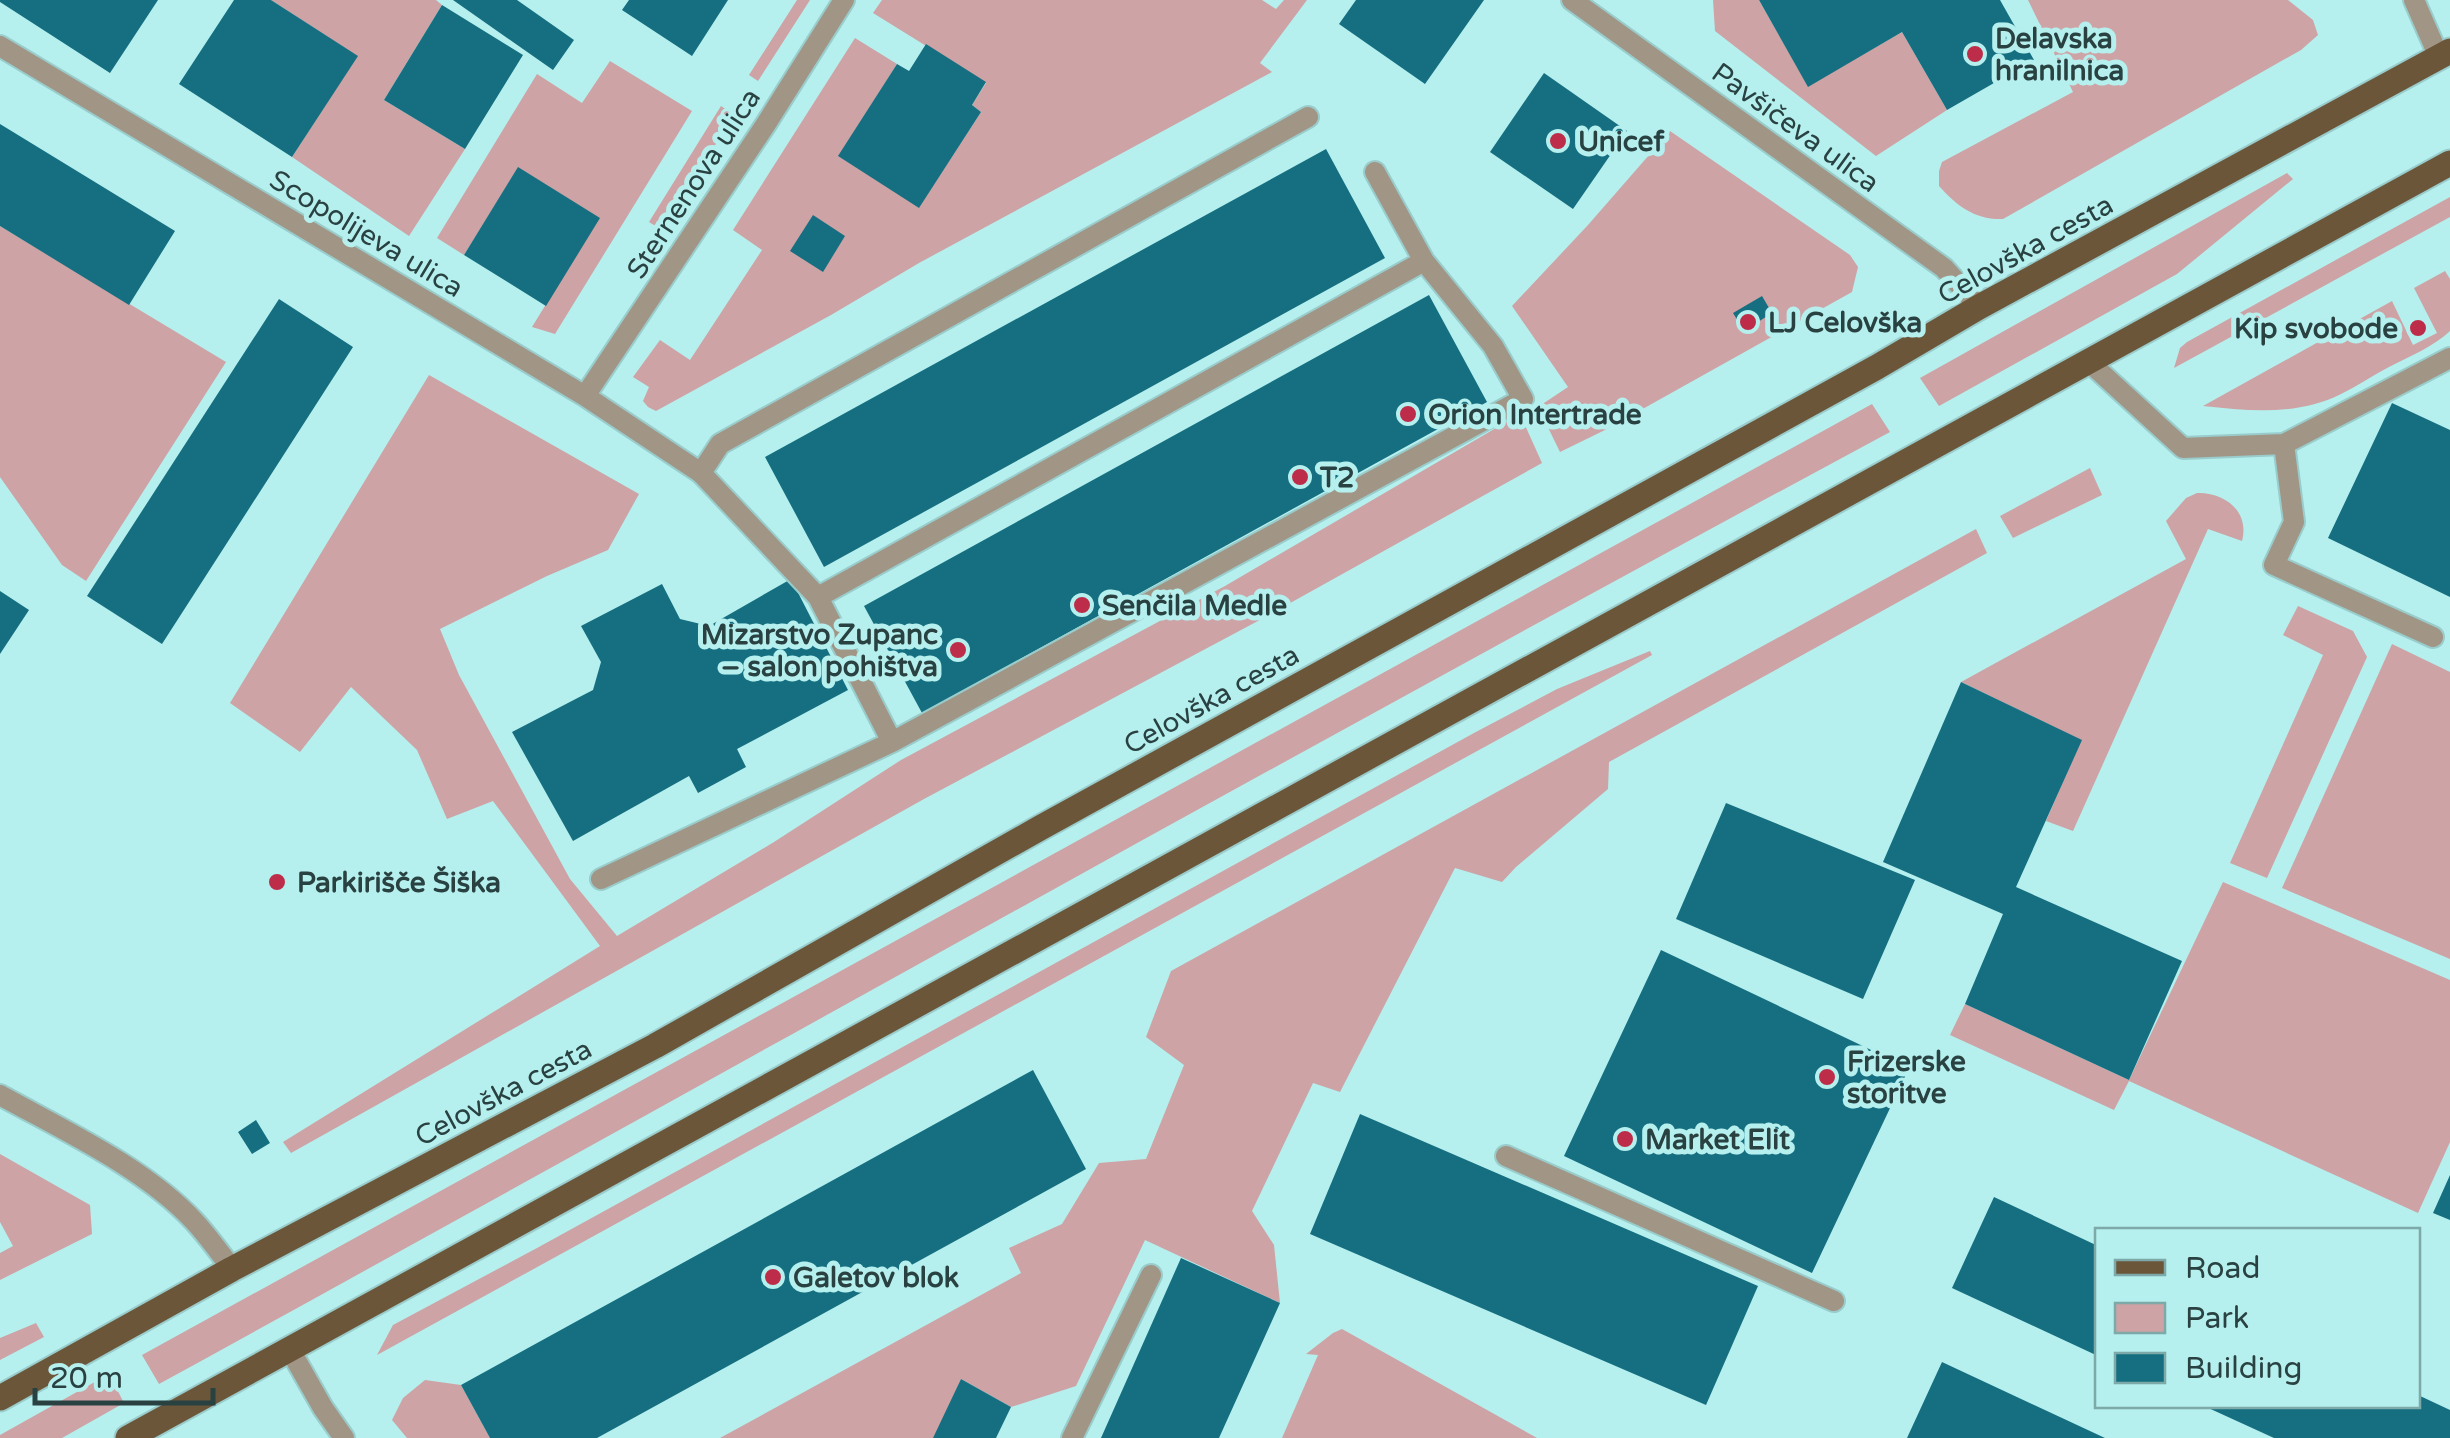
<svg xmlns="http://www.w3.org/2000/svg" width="2450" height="1438" viewBox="0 0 2450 1438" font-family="'Varela Round',sans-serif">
<rect width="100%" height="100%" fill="#b5efee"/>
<!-- green -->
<path fill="#cea3a5" d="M 271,0 L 436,0 L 442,5 L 384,100 L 465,149 L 409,236 L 292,157 L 357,56 Z
M 797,0 L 810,0 L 758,81 L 749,75 Z
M 882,0 L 1262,0 L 1276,9 L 1284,0 L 1307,0 L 1260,63 L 1272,72 L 919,263 L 831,315 L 656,411 L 648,407 L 643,401 L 649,387 L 633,377 L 660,340 L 690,360 L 762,250 L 733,230 L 855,38 L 897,64 L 839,156 L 919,207 L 981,112 L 972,105 L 986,83 L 873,13 Z
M 1713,0 L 1759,0 L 1808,86 L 1902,32 L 1947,110 L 1876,156 L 1715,31 Z
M 2028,0 L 2288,0 L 2313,20 L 2318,35 L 2301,50 L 2003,219 C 1975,220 1957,206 1939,186 L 1939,171 L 1942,162 L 2073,92 Z
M 610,61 L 692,111 L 555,334 L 532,327 L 599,218 L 518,168 L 464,255 L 437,238 L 537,74 L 582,103 Z
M 721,106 L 734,115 L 662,230 L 649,222 Z
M 1670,131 L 1850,255 L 1858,267 L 1852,292 L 1605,430 L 1560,452 L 1538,407 L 1568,387 L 1512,306 L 1588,225 Z
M 2287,173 L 2293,179 L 2177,274 L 1939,406 L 1920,378 Z
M 2450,197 L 2450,217 L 2174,368 L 2180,348 L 2187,342 Z
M 0,226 L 226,362 L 86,581 L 62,565 L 0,477 Z
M 2445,271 L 2450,279 L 2450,331 C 2433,347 2410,356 2389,367 C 2373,375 2358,386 2341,394 C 2297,416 2250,411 2203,406 L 2392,301 L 2413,345 L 2437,333 L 2414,288 Z
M 429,375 L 639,494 L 608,550 L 547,576 L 440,629 L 459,675 L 570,879 L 617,936 L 774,842 L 901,760 L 1225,586 L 1520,414 L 1542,463 L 1256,622 L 924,799 L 291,1153 L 283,1142 L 600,946 L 493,801 L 447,819 L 417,750 L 351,687 L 300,752 L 230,703 Z
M 1872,404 L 1890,432 C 1310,744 736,1067 159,1384 L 142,1355 Z
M 2090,468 L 2102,495 L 2013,538 L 2000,516 Z
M 2197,493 C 2224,492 2250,511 2242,541 L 2208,529 L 2073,831 L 2046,821 L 2081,740 L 1961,682 L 2186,559 L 2166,521 L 2186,498 Z
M 1976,529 L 1987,553 L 1609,762 L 1608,789 L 1516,867 L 1502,882 L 1455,868 L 1340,1092 L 1313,1083 L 1252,1211 L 1274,1245 L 1280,1303 L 1145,1240 L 1076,1386 L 1011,1407 L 961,1379 L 936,1438 L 720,1438 L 1021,1273 L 1009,1248 L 1062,1224 L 1099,1163 L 1146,1159 L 1184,1065 L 1146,1037 L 1171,971 Z
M 2298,606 L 2353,631 L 2367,657 L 2267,878 L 2230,863 L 2323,655 L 2283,635 Z
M 2392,644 L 2450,672 L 2450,959 L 2282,888 Z
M 1650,651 L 1652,655 L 377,1355 L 393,1325 L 537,1248 L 1474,733 L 1557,689 Z
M 2223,882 L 2450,980 L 2450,1142 L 2418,1213 L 2129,1081 L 2114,1110 L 1950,1035 L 1965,1004 L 2129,1080 Z
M 0,1154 L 90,1205 L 92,1234 L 0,1280 L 0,1253 L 13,1246 L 0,1222 Z
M 36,1323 L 44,1337 L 0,1360 L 0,1338 Z
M 1342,1329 L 1537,1438 L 1282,1438 L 1318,1355 L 1306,1354 L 1333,1333 Z
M 109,1374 L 124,1403 L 62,1438 L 0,1438 L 0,1435 Z
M 425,1380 L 461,1385 L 490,1438 L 407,1438 L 392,1420 L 403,1398 Z"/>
<!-- building -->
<path fill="#156f81" d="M 0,0 L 158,0 L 110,73 L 0,2 Z
M 234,0 L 271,0 L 358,56 L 292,157 L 179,84 Z
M 453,0 L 517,0 L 574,40 L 553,70 Z
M 629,0 L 728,0 L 692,56 L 622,10 Z
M 1356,0 L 1484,0 L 1425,84 L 1339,24 Z
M 1759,0 L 2000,0 L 2034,60 L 1947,110 L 1902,32 L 1808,87 Z
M 442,5 L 523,55 L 465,149 L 384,100 Z
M 926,44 L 986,82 L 972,105 L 981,112 L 919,208 L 838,156 L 897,64 L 909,71 Z
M 1544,73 L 1627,131 L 1573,209 L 1490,152 Z
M 0,124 L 175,231 L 129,305 L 0,226 Z
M 1326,149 L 1385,258 L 824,567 L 765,457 Z
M 518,167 L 600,218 L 546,306 L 464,255 Z
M 813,215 L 845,236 L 823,272 L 790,251 Z
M 1429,295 L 1487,402 L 922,713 L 864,606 Z
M 1762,296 L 1772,313 L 1744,331 L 1733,313 Z
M 279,299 L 353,347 L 162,644 L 87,596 Z
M 2392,403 L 2450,430 L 2450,597 L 2328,538 Z
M 791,579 L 848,690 L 737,749 L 746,767 L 698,793 L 689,776 L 573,841 L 512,732 L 593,690 L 601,662 L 581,626 L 662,584 L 680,619 L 709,626 Z
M 0,591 L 29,610 L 0,654 Z
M 1961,682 L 2082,740 L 2016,887 L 2182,961 L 2129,1080 L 1965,1004 L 2003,914 L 1883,862 Z
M 1726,803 L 1915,880 L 1863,999 L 1676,919 Z
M 1661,950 L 1909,1068 L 1812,1273 L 1564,1156 Z
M 1033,1070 L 1086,1169 L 597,1438 L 490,1438 L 461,1385 Z
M 1360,1114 L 1758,1286 L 1706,1405 L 1310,1234 Z
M 256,1120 L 270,1143 L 252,1154 L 238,1132 Z
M 2450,1175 L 2450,1220 L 2433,1213 Z
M 1994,1197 L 2098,1246 L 2098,1356 L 1952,1288 Z
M 1181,1258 L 1280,1303 L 1219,1438 L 1101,1438 Z
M 1942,1362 L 2105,1438 L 1907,1438 Z
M 961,1379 L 1011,1407 L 996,1438 L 933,1438 Z
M 2418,1395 L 2450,1410 L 2450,1438 L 2274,1438 L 2204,1406 L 2418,1406 Z"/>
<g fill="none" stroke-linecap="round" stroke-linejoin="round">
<defs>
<path id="lane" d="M 2088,361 L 2183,448 L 2284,444 L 2450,358
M 2284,444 L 2294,522 L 2274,565 L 2433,637
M 818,597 L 1424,261 L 1375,172
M 892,742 L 1523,399 L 1493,346 L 1424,261
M 601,879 L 892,742 L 818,597 L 701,473 L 720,444 L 1308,117
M 1506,1156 L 1834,1301
M 1072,1438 L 1151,1275"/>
<path id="street" d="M 1572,0 L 1944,268 L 1979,307
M 2414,0 L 2439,57
M 0,46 L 585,396 L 701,473
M 585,396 L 766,124 L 844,0
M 0,1095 C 63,1130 145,1168 194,1221 C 208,1236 220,1253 232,1269
M 289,1348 L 323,1408 L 344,1438"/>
<path id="primary" d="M 0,1398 L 232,1269 L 655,1046 L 1040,828 L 1877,367 L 1979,307 L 2450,51
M 128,1438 L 2450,163"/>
</defs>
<!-- lane casing -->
<use href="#lane" stroke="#99cccb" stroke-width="24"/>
<!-- street casing -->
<use href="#street" stroke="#99cccb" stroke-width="24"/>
<!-- primary casing -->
<use href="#primary" stroke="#99cccb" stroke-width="29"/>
<!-- lane -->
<use href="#lane" stroke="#a19586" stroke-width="20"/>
<!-- street -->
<use href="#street" stroke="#a19586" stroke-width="20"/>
<!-- primary -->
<use href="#primary" stroke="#6b563a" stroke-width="25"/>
</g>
<!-- markers -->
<g fill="#bd2d49" stroke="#b5efee" stroke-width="4">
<circle cx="1975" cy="54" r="10"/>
<circle cx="1558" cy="141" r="10"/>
<circle cx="1748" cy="322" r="10"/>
<circle cx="2418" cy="328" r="10"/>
<circle cx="1408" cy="414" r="10"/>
<circle cx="1300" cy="477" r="10"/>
<circle cx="1082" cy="605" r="10"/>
<circle cx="958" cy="650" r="10"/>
<circle cx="277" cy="882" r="10"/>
<circle cx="1827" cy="1077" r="10"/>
<circle cx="1625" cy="1139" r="10"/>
<circle cx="773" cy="1277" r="10"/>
</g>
<g text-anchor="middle" stroke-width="10" stroke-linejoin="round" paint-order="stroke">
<!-- poi labels -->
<g font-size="28" font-weight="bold" fill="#294141" stroke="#b5efee" text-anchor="start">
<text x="1995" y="48">Delavska<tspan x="1995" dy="32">hranilnica</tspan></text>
<text x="1578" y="151">Unicef</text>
<text x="1768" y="332">LJ Celovška</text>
<text x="2398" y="338" text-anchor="end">Kip svobode</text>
<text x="1428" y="424">Orion Intertrade</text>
<text x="1320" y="487">T2</text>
<text x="1102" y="615">Senčila Medle</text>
<text x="938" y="644" text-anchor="end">Mizarstvo Zupanc<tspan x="938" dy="32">– salon pohištva</tspan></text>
<text x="297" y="892">Parkirišče Šiška</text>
<text x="1847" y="1071">Frizerske<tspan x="1847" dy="32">storitve</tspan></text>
<text x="1645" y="1149">Market Elit</text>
<text x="793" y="1287">Galetov blok</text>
</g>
<!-- street labels -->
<g font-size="28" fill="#294141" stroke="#b5efee">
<text transform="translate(1796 127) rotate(36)" y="10">Pavšičeva ulica</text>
<text transform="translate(693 183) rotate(-57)" y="10">Sternenova ulica</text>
<text transform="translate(367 233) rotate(31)" y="10">Scopolijeva ulica</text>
<text transform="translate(2025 249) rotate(-29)" y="10">Celovška cesta</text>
<text transform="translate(1211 699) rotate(-29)" y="10">Celovška cesta</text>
<text transform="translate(503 1092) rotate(-28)" y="10">Celovška cesta</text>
</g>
</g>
<!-- legend -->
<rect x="2095" y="1228" width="325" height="180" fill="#b5efee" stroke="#7da9a9" stroke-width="2.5"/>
<rect x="2115" y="1260" width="50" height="15" fill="#6b563a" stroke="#7da9a9" stroke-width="2.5"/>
<text x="2185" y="1278" font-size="30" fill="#294141">Road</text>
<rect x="2115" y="1303" width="50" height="30" fill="#cea3a5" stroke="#7da9a9" stroke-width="2.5"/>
<text x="2185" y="1328" font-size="30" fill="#294141">Park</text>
<rect x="2115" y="1353" width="50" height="30" fill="#156f81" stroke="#7da9a9" stroke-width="2.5"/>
<text x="2185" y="1378" font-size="30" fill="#294141">Building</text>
<!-- scale -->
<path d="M35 1388v15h178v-15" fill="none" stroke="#294141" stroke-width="5"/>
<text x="50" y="1388" font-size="30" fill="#294141" stroke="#b5efee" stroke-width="8" paint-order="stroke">20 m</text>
</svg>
